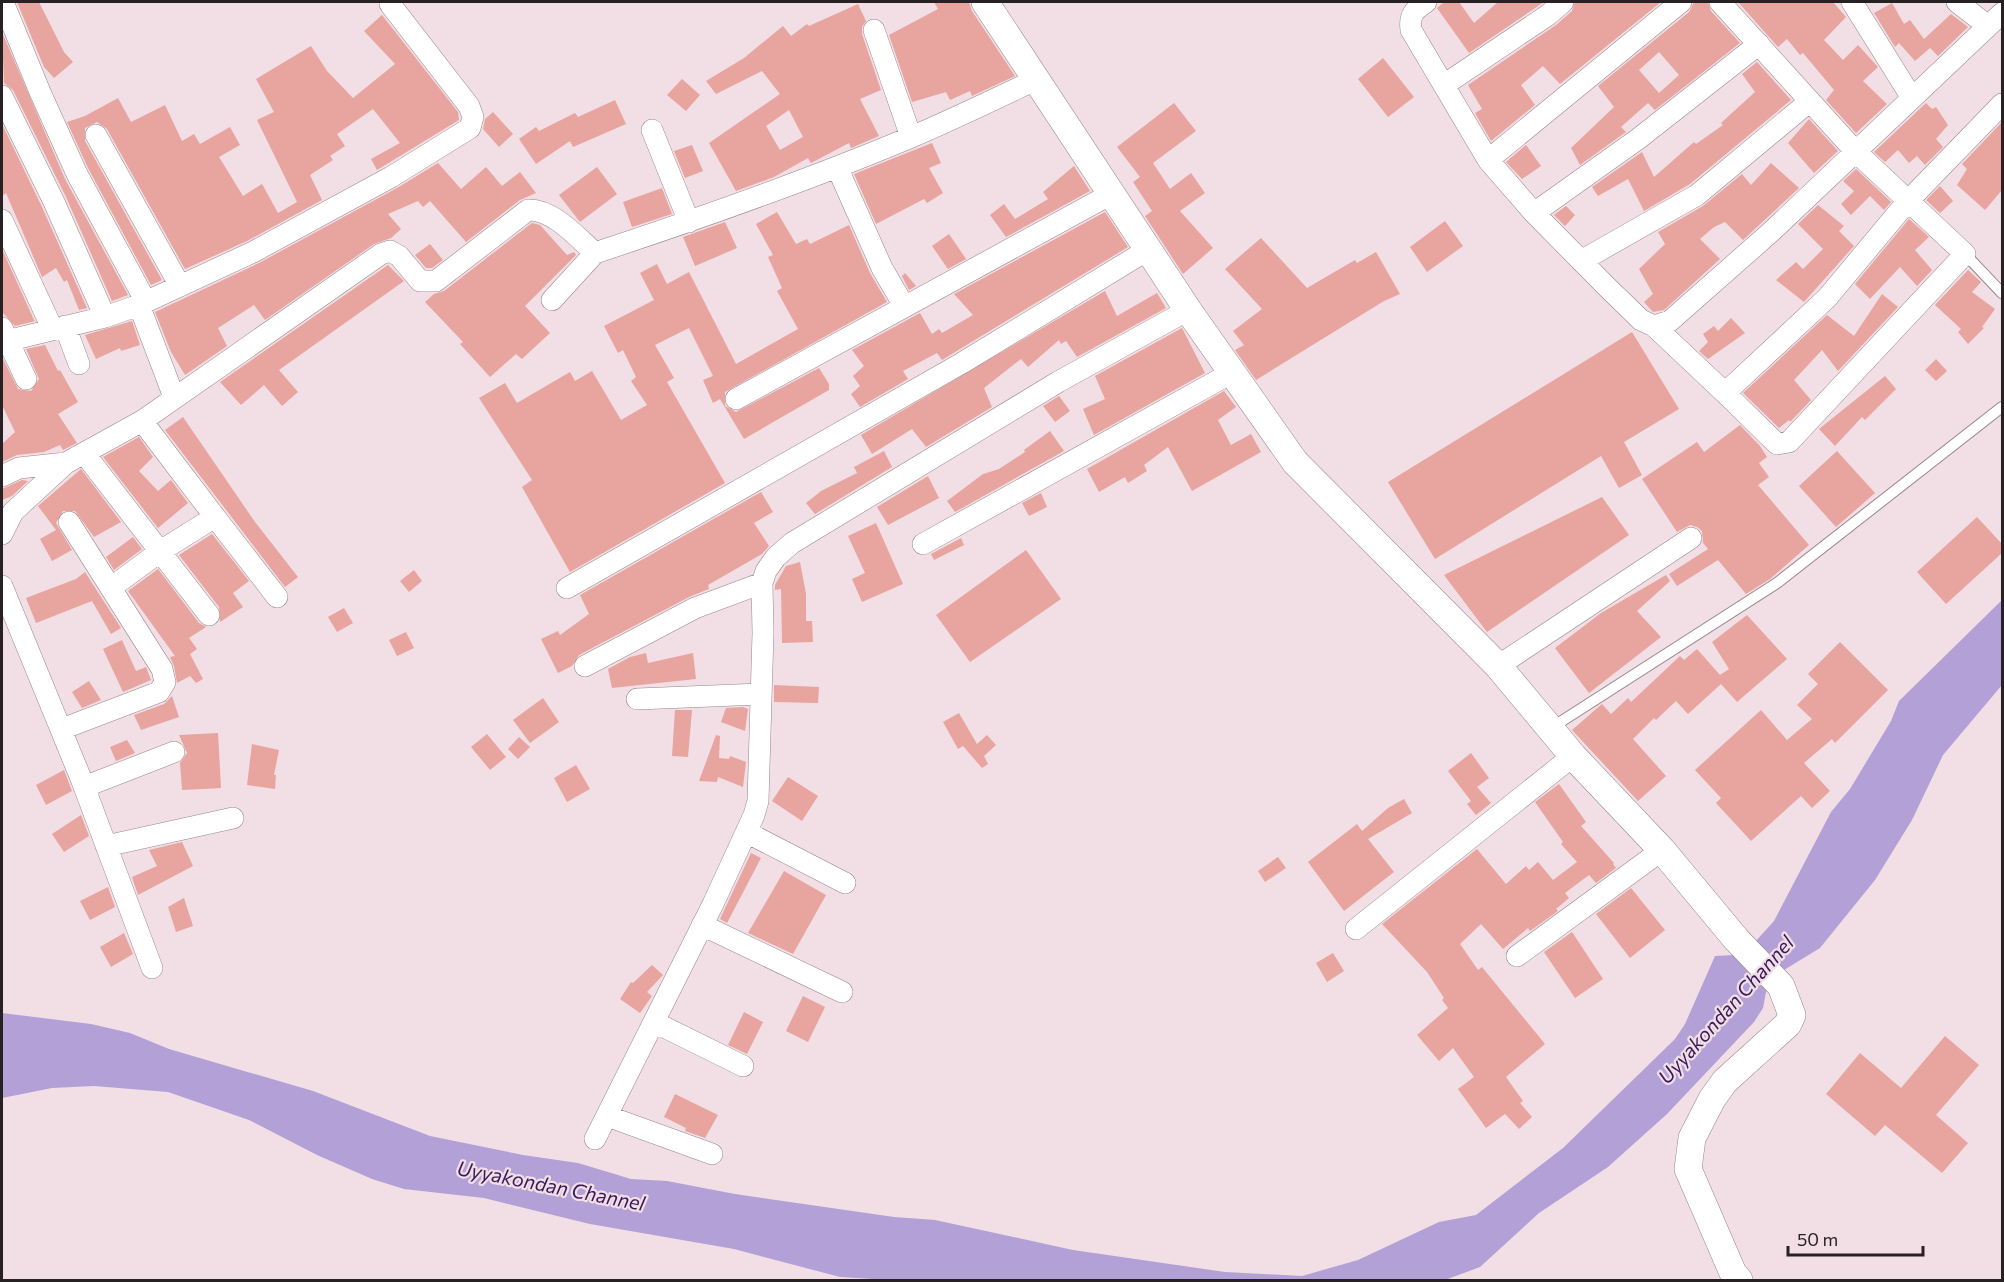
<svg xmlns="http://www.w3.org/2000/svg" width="2004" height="1282" viewBox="0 0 2004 1282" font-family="Commissioner,sans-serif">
<rect width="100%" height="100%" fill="#f2dee5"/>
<!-- water -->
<path fill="#b2a0d7" d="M 2002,600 L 2002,685 L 1943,755 L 1912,820 L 1875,880 L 1820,948 L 1779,973 L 1766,992 L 1763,1008 L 1754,1022 L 1667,1114 L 1608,1167 L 1539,1213 L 1480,1267 L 1445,1280 L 890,1280 L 840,1277 L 734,1249 L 590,1224 L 484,1198 L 404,1189 L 372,1179 L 317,1155 L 249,1120 L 168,1092 L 94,1086 L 52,1088 L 2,1098 L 2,1013 L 91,1024 L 130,1033 L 169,1049 L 313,1091 L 430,1136 L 523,1155 L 578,1163 L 631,1179 L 667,1181 L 735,1194 L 894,1217 L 935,1220 L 1073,1250 L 1225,1272 L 1302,1276 L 1358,1260 L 1439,1222 L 1476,1215 L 1563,1148 L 1675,1039 L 1685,1024 L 1715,956 L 1734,955 L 1754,943 L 1774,921 L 1831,812 L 1850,789 L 1891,721 L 1899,701 Z"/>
<!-- building -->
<path fill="#e8a49f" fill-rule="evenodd" d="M 17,2 L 39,2 L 64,52 L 73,62 L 54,78 L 44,67 Z
M 934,2 L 969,2 L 972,11 L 1015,76 L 972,96 L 970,91 L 950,100 L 946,92 L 912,102 L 889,35 L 938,9 Z
M 1444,2 L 1459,2 L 1474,23 L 1498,2 L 1544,2 L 1469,53 L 1437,8 Z
M 1575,2 L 1661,2 L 1560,84 L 1543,66 L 1521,85 L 1535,105 L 1491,141 L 1475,113 L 1482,109 L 1468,85 L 1556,25 L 1572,11 Z
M 1694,2 L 1708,2 L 1711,11 L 1740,43 L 1655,110 L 1648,103 L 1621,127 L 1626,132 L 1580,165 L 1571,148 L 1614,107 L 1598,86 L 1689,12 ZM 1659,52 L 1679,75 L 1659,93 L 1639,70 Z
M 1738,2 L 1833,2 L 1846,17 L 1824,40 L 1843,60 L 1858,45 L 1878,67 L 1863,81 L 1887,104 L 1856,133 L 1826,100 L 1834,90 L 1803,53 L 1800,55 L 1787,39 L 1778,47 Z
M 1892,3 L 1904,24 L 1910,20 L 1924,39 L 1951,14 L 1968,27 L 1938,56 L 1930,48 L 1915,61 L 1899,43 L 1895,47 L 1874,13 Z
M 858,4 L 866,21 L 862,27 L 862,34 L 881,90 L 860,99 L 879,136 L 851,148 L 849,143 L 811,163 L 808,158 L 774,177 L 736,191 L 709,143 L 780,94 L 762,71 L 716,94 L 706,81 L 744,58 L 783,26 L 791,36 L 807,24 L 809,26 ZM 789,110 L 803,137 L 780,150 L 766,126 Z
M 382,15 L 458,112 L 459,120 L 377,170 L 371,159 L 400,143 L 373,109 L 337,134 L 345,146 L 330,156 L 333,160 L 310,175 L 322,200 L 247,241 L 185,269 L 107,129 L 97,122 L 85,128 L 85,141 L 162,280 L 151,285 L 88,168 L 67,122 L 85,116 L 118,98 L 131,122 L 165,105 L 182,141 L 194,134 L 200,144 L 230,127 L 240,145 L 219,157 L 243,196 L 262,184 L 278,213 L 297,202 L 257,120 L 274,112 L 256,79 L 311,46 L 327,71 L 353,98 L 395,64 L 364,31 Z
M 2,32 L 65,179 L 128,295 L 112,301 L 66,197 L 13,90 L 4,83 Z
M 1383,58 L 1414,97 L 1388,117 L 1358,79 Z
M 1757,62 L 1791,100 L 1690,184 L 1644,211 L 1628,179 L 1598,196 L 1592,187 L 1642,152 L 1654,177 L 1694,142 L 1696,144 L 1723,125 L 1721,123 L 1755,92 L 1742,74 Z
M 682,79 L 700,95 L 686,111 L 667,95 Z
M 615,100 L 626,124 L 573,147 L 570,141 L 536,164 L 519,139 L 536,127 L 539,131 L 575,113 L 578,117 Z
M 1174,103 L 1196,131 L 1153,163 L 1170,189 L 1191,173 L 1205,193 L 1180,211 L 1213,248 L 1183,274 L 1145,216 L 1152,211 L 1133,182 L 1140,177 L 1117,147 Z
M 1926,103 L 1932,109 L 1936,107 L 1948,125 L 1936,139 L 1943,147 L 1925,165 L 1917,156 L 1909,163 L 1898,150 L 1885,162 L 1874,152 Z
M 493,112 L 513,134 L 499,147 L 483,129 L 485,119 Z
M 1809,119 L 1838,151 L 1814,173 L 1788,143 Z
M 2002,122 L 2002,190 L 1985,210 L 1957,185 L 1967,169 L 1962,164 Z
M 2,124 L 42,207 L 87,308 L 79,310 L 67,280 L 64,282 L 56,268 L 42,277 L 6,193 L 2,196 Z
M 932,143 L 941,163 L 929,168 L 943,193 L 927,203 L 924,199 L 876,224 L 854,174 Z
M 692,145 L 703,171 L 685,178 L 674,151 Z
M 1526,145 L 1541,166 L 1522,179 L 1506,162 Z
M 438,163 L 461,189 L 486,167 L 502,186 L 520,172 L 536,193 L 520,200 L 466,242 L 430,201 L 423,207 L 418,201 L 388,214 L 401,229 L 391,238 L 374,244 L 265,320 L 254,305 L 218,328 L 227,346 L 185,375 L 171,352 L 155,312 L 259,263 L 397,188 Z
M 1771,163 L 1799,188 L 1743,240 L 1725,222 L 1714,227 L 1700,239 L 1720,259 L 1664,310 L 1653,312 L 1644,302 L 1653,294 L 1639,269 L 1665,244 L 1658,232 L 1703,206 L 1742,174 L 1751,185 Z
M 1074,166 L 1090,191 L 1006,237 L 990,215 L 1004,204 L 1015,219 L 1048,199 L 1043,192 Z
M 597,167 L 617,194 L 580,222 L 559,195 Z
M 1856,169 L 1891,202 L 1884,210 L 1870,196 L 1851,215 L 1841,204 L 1854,191 L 1843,181 Z
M 1940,186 L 1953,201 L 1940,213 L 1926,200 Z
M 662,188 L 672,214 L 632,227 L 623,202 Z
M 1818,205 L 1844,226 L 1839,231 L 1854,246 L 1804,302 L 1776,280 L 1796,262 L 1803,269 L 1823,249 L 1798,224 Z
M 1566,206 L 1575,215 L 1565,226 L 1554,215 Z
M 777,212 L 796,244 L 807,239 L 810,244 L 849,225 L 870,273 L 887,302 L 725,392 L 725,406 L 736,412 L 819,368 L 829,384 L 829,390 L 744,439 L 720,399 L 713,403 L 703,380 L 713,376 L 689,328 L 655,345 L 674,378 L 667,382 L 725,483 L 570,572 L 522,487 L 532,480 L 479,398 L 505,383 L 517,403 L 570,372 L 575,381 L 592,371 L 621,420 L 647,405 L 631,381 L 636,377 L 623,350 L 618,353 L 604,326 L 654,300 L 640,273 L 657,264 L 667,284 L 689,272 L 736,364 L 798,329 L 777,291 L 782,288 L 768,257 L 773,255 L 756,224 Z
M 1105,212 L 1128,247 L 942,360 L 937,353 L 903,371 L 908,379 L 860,407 L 851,394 L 860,386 L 853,376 L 864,366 L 852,350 L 920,313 L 932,334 L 939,329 L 942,333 L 973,315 L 954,294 Z
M 1909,219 L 1929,237 L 1915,250 L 1932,270 L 1917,286 L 1900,267 L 1870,299 L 1855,284 Z
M 1445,221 L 1463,246 L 1427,272 L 1410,247 Z
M 725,222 L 737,248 L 695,266 L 683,237 Z
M 532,223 L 540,225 L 567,255 L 574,252 L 576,255 L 525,306 L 550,333 L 522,359 L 516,354 L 490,377 L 460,344 L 463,342 L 425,302 L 434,294 L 444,291 Z
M 949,234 L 966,259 L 948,269 L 932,246 Z
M 1261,238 L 1307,288 L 1355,260 L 1357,263 L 1376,252 L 1400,294 L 1384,301 L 1256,380 L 1235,350 L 1244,345 L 1233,331 L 1262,309 L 1225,269 Z
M 430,244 L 443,260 L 432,268 L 426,268 L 415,255 Z
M 2,249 L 34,320 L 35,321 L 15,326 L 2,312 Z
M 388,265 L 404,281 L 279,370 L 298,392 L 282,406 L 264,385 L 241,405 L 220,382 Z
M 1968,270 L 1981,282 L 1972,292 L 1995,309 L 1982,327 L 1984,328 L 1968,344 L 1958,332 L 1961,329 L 1935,305 Z
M 905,273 L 916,286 L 909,290 L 902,276 Z
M 1105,291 L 1117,316 L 1157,293 L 1166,308 L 1077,357 L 1066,341 L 1061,344 L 1059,340 L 1028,367 L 1021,359 L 984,388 L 992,407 L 926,447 L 912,429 L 872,454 L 861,435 Z
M 1882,294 L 1898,307 L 1838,371 L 1822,350 L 1794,380 L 1811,400 L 1790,422 L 1789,420 L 1779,428 L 1743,393 L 1827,315 L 1854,336 Z
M 1731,318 L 1745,333 L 1708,359 L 1699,351 L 1708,342 L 1703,334 L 1714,326 L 1718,331 Z
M 132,321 L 140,345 L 121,351 L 120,348 L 96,359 L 85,335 Z
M 1182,328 L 1205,373 L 1094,435 L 1083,409 L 1105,399 L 1095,376 Z
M 1632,332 L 1679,409 L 1624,442 L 1642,475 L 1619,488 L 1601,456 L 1435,559 L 1388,482 Z
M 45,345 L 58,371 L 60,370 L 78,402 L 58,414 L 77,443 L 63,450 L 60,445 L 44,452 L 17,455 L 2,462 L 2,444 L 15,432 L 2,405 L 2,357 L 18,389 L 31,391 L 39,379 L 26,349 Z
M 1936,359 L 1947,371 L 1936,381 L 1925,370 Z
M 1885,376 L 1896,389 L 1865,420 L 1862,417 L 1835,446 L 1819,429 Z
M 1224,391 L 1236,407 L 1218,420 L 1231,445 L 1251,434 L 1261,452 L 1192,491 L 1168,447 L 1144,465 L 1147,471 L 1128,483 L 1125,477 L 1099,492 L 1087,469 Z
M 1059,396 L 1070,411 L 1055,422 L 1043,406 Z
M 183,417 L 255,522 L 298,577 L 285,587 L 165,430 Z
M 1740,425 L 1760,446 L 1767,457 L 1759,463 L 1769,477 L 1758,485 L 1809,545 L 1770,579 L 1746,594 L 1718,560 L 1677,586 L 1669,574 L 1708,549 L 1703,543 L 1702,531 L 1697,527 L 1690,525 L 1677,532 L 1642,479 L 1697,442 L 1704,452 Z
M 1050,431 L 1064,451 L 955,512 L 947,501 L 983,474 L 999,469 L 1025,452 L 1024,450 Z
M 139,437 L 153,457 L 139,471 L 158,491 L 171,480 L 188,503 L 158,528 L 103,457 Z
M 884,451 L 892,467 L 815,514 L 806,503 L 821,491 L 857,473 L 854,467 Z
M 1837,451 L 1875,493 L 1836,527 L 1799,486 Z
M 81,469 L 121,522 L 94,537 L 75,511 L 63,511 L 56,523 L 72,550 L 52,561 L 40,539 L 56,530 L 38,506 Z
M 928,476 L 939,498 L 888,525 L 877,507 Z
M 22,480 L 28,481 L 12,496 L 2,500 L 2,489 Z
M 761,492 L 773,512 L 754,523 L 769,546 L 762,554 L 708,585 L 709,589 L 689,597 L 579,655 L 572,666 L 558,673 L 541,639 L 558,631 L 560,635 L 589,614 L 580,595 Z
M 1041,493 L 1047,507 L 1029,516 L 1022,503 Z
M 1602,497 L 1629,535 L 1487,632 L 1444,575 Z
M 1977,517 L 2002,544 L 2002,553 L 1946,604 L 1917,572 Z
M 876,523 L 903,584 L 862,602 L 852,579 L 865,573 L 848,536 Z
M 212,534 L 249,581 L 233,593 L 243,607 L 220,622 L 219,607 L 179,555 Z
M 133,537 L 142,549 L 114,570 L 106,557 Z
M 961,538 L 964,545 L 934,560 L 931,554 Z
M 1026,550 L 1061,599 L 970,662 L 936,615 Z
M 800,562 L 806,594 L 806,621 L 812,621 L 813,642 L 782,643 L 781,589 L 775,590 L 775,585 L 786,566 Z
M 158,569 L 199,623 L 206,627 L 189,638 L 197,649 L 190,654 L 203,679 L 196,683 L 190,676 L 177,683 L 174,666 L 170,657 L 175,656 L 128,591 Z
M 414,570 L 422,581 L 409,592 L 400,581 Z
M 85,572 L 121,628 L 111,634 L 92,601 L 36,623 L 26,598 L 76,579 Z
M 1666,575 L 1670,581 L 1637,611 L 1661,637 L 1589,693 L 1555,648 L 1601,613 Z
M 344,608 L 353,623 L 337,632 L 328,617 Z
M 1747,615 L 1787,659 L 1737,702 L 1721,684 L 1688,714 L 1676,701 L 1656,720 L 1654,718 L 1633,739 L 1666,776 L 1638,801 L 1572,730 L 1602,704 L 1611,714 L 1628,698 L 1631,702 L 1680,656 L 1684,660 L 1697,649 L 1720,675 L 1729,669 L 1712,642 Z
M 406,632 L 414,648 L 397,656 L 389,640 Z
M 122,640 L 136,671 L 146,667 L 151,680 L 123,692 L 103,649 Z
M 1840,642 L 1888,690 L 1835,743 L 1832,739 L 1804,763 L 1830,791 L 1812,808 L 1801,796 L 1751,841 L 1716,803 L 1721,798 L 1695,770 L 1761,710 L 1787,740 L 1812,719 L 1797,705 L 1818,684 L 1808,674 Z
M 646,653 L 648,663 L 693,653 L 696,679 L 612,688 L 608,669 L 630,657 Z
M 89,681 L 101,700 L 82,708 L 72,692 Z
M 774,685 L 819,687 L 818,703 L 774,702 Z
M 172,696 L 179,717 L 141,730 L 134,715 L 164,704 Z
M 543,698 L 559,722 L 530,743 L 513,720 Z
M 743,707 L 748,709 L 745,731 L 721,722 L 726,708 Z
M 692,710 L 688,757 L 672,756 L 675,710 Z
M 959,713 L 977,744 L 987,735 L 996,745 L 984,756 L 988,764 L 982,768 L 963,746 L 958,749 L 943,722 Z
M 218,733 L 221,788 L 182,790 L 180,763 L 187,753 L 179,735 Z
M 487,734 L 506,757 L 490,770 L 471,747 Z
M 716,735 L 720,736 L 719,758 L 729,759 L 730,756 L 746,762 L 743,787 L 718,777 L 717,782 L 699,781 Z
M 519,737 L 530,747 L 518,759 L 508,749 Z
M 127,740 L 135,753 L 116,761 L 110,747 Z
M 252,744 L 279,750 L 274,775 L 276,775 L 275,789 L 247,785 Z
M 1471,753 L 1489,778 L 1477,787 L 1491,803 L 1476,815 L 1467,804 L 1471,801 L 1448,771 Z
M 576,765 L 590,789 L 567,802 L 554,778 Z
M 64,770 L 72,791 L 46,805 L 36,785 Z
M 788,777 L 818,796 L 802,821 L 772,801 Z
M 1559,784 L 1586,822 L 1581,826 L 1614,863 L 1613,864 L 1616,868 L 1596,883 L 1589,875 L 1565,893 L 1569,898 L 1556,909 L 1558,911 L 1530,931 L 1528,928 L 1503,949 L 1481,924 L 1460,944 L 1478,970 L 1482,967 L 1545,1044 L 1506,1077 L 1523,1101 L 1520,1103 L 1532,1117 L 1519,1129 L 1505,1114 L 1486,1128 L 1458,1089 L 1474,1077 L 1453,1048 L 1439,1061 L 1417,1035 L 1448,1008 L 1442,1000 L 1444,998 L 1427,972 L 1382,924 L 1477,849 L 1506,884 L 1526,866 L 1529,870 L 1538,862 L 1553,880 L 1577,862 L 1561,844 L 1563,842 L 1535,802 Z
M 1404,799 L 1412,813 L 1368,839 L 1394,872 L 1344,911 L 1308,862 L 1357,824 L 1362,831 L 1388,808 Z
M 81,815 L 89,836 L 64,852 L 52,834 Z
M 182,842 L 193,866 L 138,895 L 132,877 L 157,866 L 149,850 Z
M 751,853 L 761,858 L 727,923 L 720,919 Z
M 1278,857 L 1286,868 L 1265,882 L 1258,871 Z
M 784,871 L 826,895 L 793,954 L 748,933 Z
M 108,887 L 115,907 L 90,920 L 80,901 Z
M 1631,888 L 1665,930 L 1630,958 L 1596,914 Z
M 184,898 L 193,926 L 176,932 L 168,907 Z
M 1572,932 L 1603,979 L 1575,998 L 1544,952 Z
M 124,933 L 133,954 L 111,967 L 100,947 Z
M 1333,953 L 1344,971 L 1327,982 L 1316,963 Z
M 652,965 L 663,975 L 647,992 L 652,996 L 640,1013 L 620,999 L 631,982 L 633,983 Z
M 803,996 L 825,1007 L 808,1042 L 786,1031 Z
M 744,1012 L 763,1022 L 747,1054 L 728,1045 Z
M 1945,1036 L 1979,1065 L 1936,1115 L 1968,1143 L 1942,1173 L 1885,1125 L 1875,1136 L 1826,1094 L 1860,1053 L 1901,1088 Z
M 675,1094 L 718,1115 L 705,1138 L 685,1131 L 686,1128 L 664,1117 Z"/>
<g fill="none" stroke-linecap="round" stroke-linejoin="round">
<defs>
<path id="service" d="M 1965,254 L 2002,293
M 1551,728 L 1777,583 L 2002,407"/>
<path id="minor" d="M 3,2 L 40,92 L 77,174 L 146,302
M 1426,2 C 1414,10 1409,15 1411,30 L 1488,160 L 1534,213 L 1607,287 L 1641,320 L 1654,326 L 1670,321 L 1772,231 L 2002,13
M 1720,2 L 1856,152 L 1965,254 L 1789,442 L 1777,444 L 1725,393 L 1827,298 L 1907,202 L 2002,104
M 1852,2 L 1912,98
M 1957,2 L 1988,26
M 874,30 L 911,137
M 1444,85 L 1548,15 L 1563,2
M 2,96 L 54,202 L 105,317
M 652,130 L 689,222
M 96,135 L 180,286
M 1488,160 L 1681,2
M 837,167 L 882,268 L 904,306
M 1534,213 L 1638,139 L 1759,44
M 2,220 L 52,328
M 1581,261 L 1697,195 L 1810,101
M 552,300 L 595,253
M 139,305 L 174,397
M 65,326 L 79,364
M 1654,326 L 1725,393
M 2,328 L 26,379
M 2,342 L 105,317 L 139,305 L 253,252 L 391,177 L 470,128 L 473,117 L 469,106 L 390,4
M 736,399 L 1111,194
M 84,453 L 209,615
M 2,476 L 19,468 L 66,463 L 142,421 L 381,254 L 390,251 L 399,256 L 420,281 L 436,281 L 528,210 C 553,209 577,237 595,253 C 701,218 806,181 909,138 C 952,120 995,99 1037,79
M 215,517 L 277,597
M 2,534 L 13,512 L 66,463
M 923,544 L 1233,372
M 2,586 L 82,781 L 152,968
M 112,587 L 162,550 L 215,517 L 142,421
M 567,588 L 962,363 L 1149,249
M 585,666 L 695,608 L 762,583
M 1498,666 L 1691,538
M 637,699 L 761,694
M 62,729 L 159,692 L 165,682 L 162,669 L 69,522
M 84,787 L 174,752
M 746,832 L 845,883
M 106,846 L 233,818
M 702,925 L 842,992
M 1356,929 L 1573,756
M 1517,956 L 1662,850
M 654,1022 L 743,1066
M 607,1116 L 712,1154
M 595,1139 L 713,904 L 754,815 L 758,801 L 763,633 L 762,583 L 766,571 L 776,557 L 792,543 L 1058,382 L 1188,310"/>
<path id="tertiary" d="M 985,2 L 1188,310 L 1295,462 L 1498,666 L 1573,756 L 1662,850 L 1736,939 L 1781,986 L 1792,1015 L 1788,1024 L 1725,1081 L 1712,1099 L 1692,1138 L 1688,1169 L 1733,1273 L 1739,1280"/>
</defs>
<!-- service casing -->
<use href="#service" stroke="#98868c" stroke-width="12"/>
<!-- minor casing -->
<use href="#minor" stroke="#98868c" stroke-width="22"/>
<!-- tertiary casing -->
<use href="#tertiary" stroke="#98868c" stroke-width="28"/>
<!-- service -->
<use href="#service" stroke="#fff" stroke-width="10"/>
<!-- minor -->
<use href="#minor" stroke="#fff" stroke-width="21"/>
<!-- tertiary -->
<use href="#tertiary" stroke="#fff" stroke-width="27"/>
</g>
<g text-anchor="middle" stroke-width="4.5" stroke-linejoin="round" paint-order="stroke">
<!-- water labels -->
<g font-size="20" font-style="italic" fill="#361a5b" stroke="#f2dee5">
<text transform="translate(1726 1010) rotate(-48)" y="7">Uyyakondan Channel</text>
<text transform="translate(551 1186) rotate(11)" y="7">Uyyakondan Channel</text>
</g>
</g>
<!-- border -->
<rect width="2004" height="1282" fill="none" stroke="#282123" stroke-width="6"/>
<!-- scale -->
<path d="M1788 1246v9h135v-9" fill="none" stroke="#282123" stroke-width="3"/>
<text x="1797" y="1246" font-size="18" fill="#282123" stroke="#f2dee5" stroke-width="4.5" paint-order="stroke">50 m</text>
</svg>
